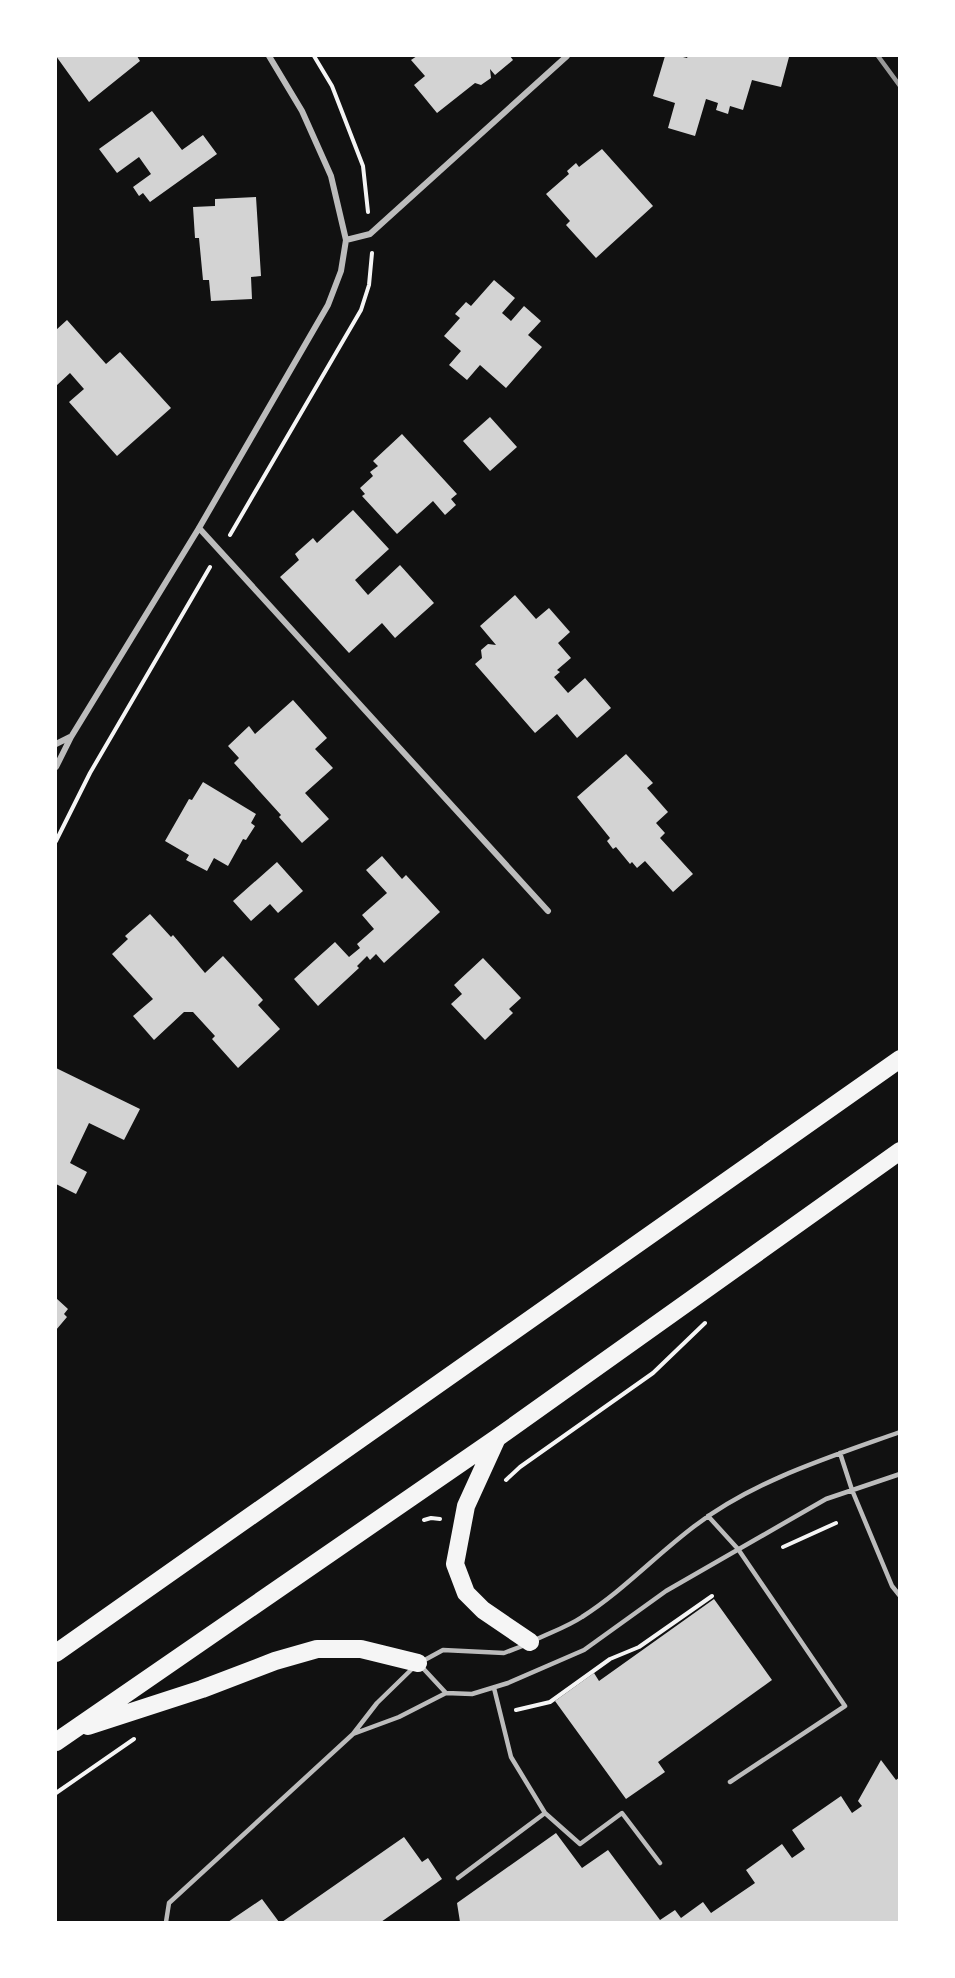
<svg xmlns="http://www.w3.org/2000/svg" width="955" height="1978" viewBox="0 0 955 1978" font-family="'Fira Sans Condensed',sans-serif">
<rect width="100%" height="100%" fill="#111"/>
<!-- building -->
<path fill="#d3d3d3" d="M 56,56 L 137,56 L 140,61 L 89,102 Z
M 417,56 L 510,56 L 513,60 L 495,75 L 490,69 L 491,78 L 481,85 L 475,83 L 437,113 L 414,85 L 425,76 L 411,60 Z
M 665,56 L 679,56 L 687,58 L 688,56 L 789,57 L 781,87 L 752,80 L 743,110 L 730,106 L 728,114 L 716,110 L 718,103 L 706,99 L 695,136 L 668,128 L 675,103 L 653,96 Z
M 152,111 L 182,150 L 203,135 L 217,154 L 150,202 L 143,193 L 139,196 L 133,187 L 151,174 L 139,157 L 117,173 L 99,149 Z
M 602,149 L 653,206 L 596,258 L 566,225 L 570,221 L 546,194 L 569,174 L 567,171 L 576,163 L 579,167 Z
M 256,197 L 261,276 L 251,277 L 252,299 L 211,301 L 209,280 L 203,280 L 199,238 L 195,238 L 193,207 L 215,206 L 215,199 Z
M 494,280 L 515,298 L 502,313 L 511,321 L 524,306 L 541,321 L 528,335 L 542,347 L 506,388 L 480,365 L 467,380 L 449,365 L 461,351 L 444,336 L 460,318 L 455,314 L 466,302 L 471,306 Z
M 67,320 L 106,364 L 120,352 L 171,408 L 117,456 L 69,402 L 84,389 L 70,373 L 56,386 L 56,330 Z
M 490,417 L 517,447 L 490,471 L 463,441 Z
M 402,434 L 457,494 L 451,499 L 456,505 L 445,515 L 433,501 L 397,534 L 362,496 L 365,494 L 360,488 L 373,476 L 370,472 L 378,466 L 373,461 Z
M 353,510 L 389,549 L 355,580 L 368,595 L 400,565 L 434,603 L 395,638 L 382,623 L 349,653 L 280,577 L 299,560 L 295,554 L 313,538 L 317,543 Z
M 515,595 L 536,619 L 549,608 L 570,632 L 558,643 L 571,658 L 557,670 L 560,672 L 554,677 L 568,693 L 585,678 L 611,708 L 577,738 L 557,714 L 535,733 L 475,664 L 482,658 L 481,650 L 488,644 L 496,645 L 480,626 Z
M 293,700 L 327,738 L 315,749 L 333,768 L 305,793 L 329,819 L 302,843 L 279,817 L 281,815 L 234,763 L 239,758 L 228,746 L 249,726 L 255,734 Z
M 626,754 L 653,783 L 647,788 L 668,812 L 656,823 L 665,833 L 660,838 L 693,874 L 673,892 L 645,861 L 637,868 L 632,862 L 630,864 L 616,847 L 613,849 L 607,841 L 610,838 L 577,797 Z
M 203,782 L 256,814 L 251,823 L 255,826 L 246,840 L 243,839 L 228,866 L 214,858 L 207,871 L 186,860 L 189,855 L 165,841 L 189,799 L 192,800 Z
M 382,856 L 402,879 L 406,875 L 440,912 L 384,963 L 376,954 L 370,960 L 367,956 L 357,966 L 359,968 L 318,1006 L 294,979 L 335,942 L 349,957 L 360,948 L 357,944 L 374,929 L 362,915 L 387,893 L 366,870 Z
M 277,862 L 303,891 L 278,913 L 270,904 L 251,921 L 233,901 Z
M 150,914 L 171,937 L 173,935 L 205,973 L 223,956 L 263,1000 L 258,1005 L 280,1029 L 238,1068 L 212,1039 L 215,1036 L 193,1012 L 184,1012 L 154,1040 L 133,1016 L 153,999 L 112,954 L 128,939 L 125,936 Z
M 483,958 L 521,998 L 509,1009 L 513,1013 L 485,1040 L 451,1004 L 462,994 L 454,985 Z
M 56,1068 L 140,1109 L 124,1140 L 89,1123 L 70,1163 L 87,1172 L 76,1194 L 56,1184 Z
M 56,1298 L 68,1309 L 64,1314 L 67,1317 L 56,1330 Z
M 714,1599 L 772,1680 L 658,1762 L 665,1772 L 626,1799 L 555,1701 L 594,1673 L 599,1681 Z
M 881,1760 L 896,1780 L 900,1777 L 900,1922 L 460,1922 L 457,1903 L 556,1833 L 582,1868 L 608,1850 L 660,1920 L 675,1910 L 681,1918 L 703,1902 L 711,1913 L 755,1883 L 746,1870 L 782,1844 L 792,1858 L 805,1849 L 792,1830 L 841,1796 L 852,1813 L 862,1806 L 858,1801 Z
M 404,1837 L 422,1862 L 428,1858 L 442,1879 L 381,1922 L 282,1922 Z
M 262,1899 L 279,1922 L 228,1922 Z"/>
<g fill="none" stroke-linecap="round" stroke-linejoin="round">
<!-- path -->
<path stroke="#f5f5f5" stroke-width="4" d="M 314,56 L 332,86 L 363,166 L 368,212
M 230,535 L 361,310 L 369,285 L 372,253
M 56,841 L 90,773 L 210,567
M 506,1480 L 520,1467 L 653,1373 L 705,1323
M 424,1520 L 431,1518 L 440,1519
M 783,1547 L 836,1523
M 516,1710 L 550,1702 L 610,1659 L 639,1647 L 712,1596
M 56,1793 L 134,1739"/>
<!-- service -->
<path stroke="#bcbcbc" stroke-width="4.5" d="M 840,1453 L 852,1490 L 892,1586 L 900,1596
M 708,1516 L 738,1549 L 845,1706 L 730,1782
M 533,1641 C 549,1633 567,1627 582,1617 C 623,1591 657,1554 696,1525 C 755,1480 830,1457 900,1432
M 421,1662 L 443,1650 L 504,1653 L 525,1645
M 420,1665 L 446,1693 L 472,1694 L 508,1683 L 584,1650 L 666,1591 L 826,1499 L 900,1474
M 494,1688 L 511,1757 L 545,1813 L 580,1844 L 622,1813 L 660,1863
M 353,1734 L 399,1717 L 446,1693
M 458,1878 L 545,1813
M 166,1922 L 169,1903 L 353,1734 L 377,1703 L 414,1667"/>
<!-- minor -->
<path stroke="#bcbcbc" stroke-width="6" d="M 269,56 L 302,111 L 331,176 L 346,240
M 199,528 L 548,911
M 56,744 L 70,737
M 56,767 L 71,737 L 199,528 L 328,305 L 341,271 L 346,240 L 370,234 L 567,56"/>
<!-- motorway -->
<path stroke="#f5f5f5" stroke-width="18" d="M 497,1438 L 466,1506 L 455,1564 L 466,1593 L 483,1610 L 530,1642
M 56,1653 L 900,1059
M 88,1726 L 202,1689 L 275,1661 L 317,1649 L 361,1649 L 418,1663
M 56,1742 L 497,1438 L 900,1151"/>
<!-- rail -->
<path stroke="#9a9a9a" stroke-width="4.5" d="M 878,56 L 900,86"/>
</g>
<!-- border -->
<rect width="955" height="1978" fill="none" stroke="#ffffff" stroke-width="114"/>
</svg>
